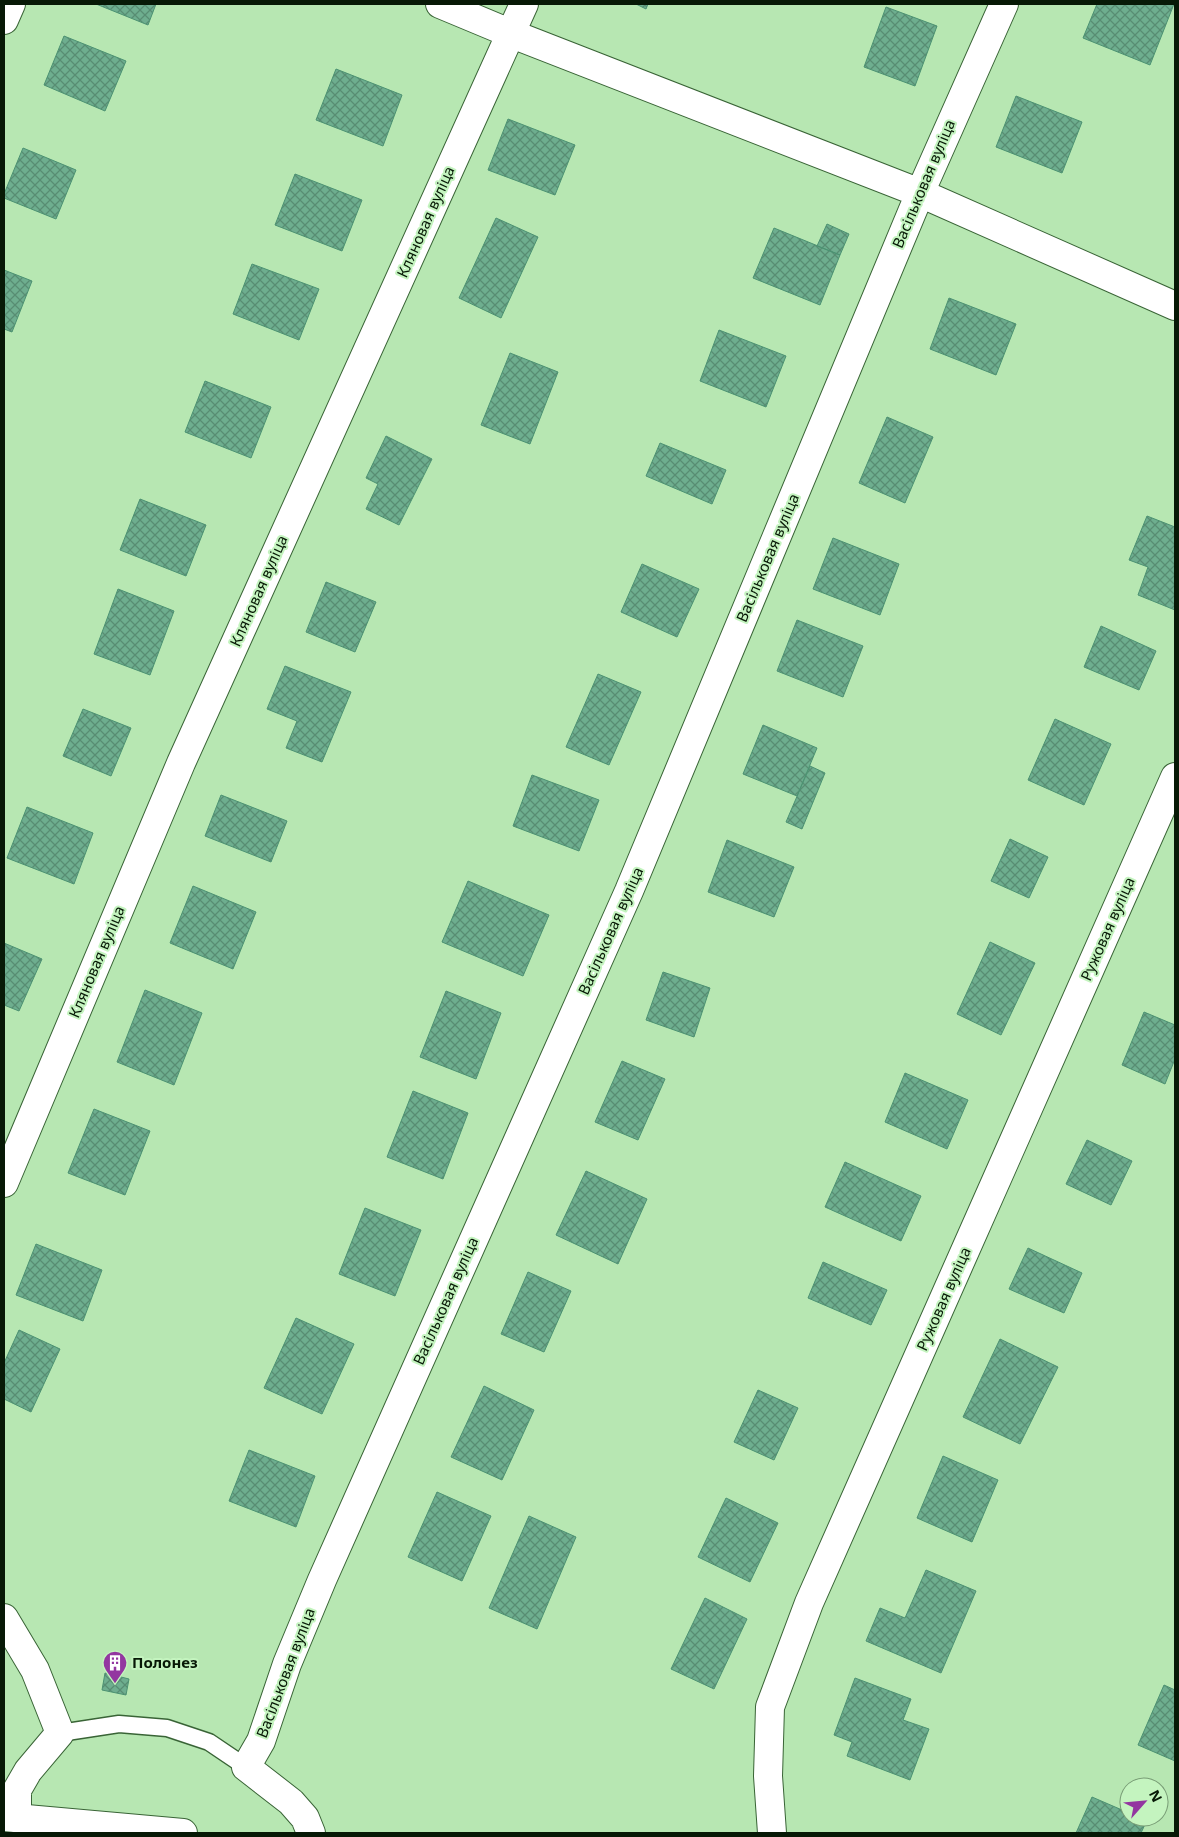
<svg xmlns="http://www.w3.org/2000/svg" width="1179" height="1837" viewBox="0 0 1179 1837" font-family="'Noto Sans',sans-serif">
<defs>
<pattern id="building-cross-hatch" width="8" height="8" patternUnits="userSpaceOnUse" patternTransform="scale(1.25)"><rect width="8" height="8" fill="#6eae8f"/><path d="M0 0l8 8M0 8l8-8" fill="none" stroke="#588d73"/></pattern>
</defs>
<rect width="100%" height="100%" fill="#b7e7b2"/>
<!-- building -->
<path fill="url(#building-cross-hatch)" stroke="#4c9272" d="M 96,4 L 156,4 L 148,25 Z
M 636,4 L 648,4 L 646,9 Z
M 1097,4 L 1174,4 L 1150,65 L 1083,38 Z
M 886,7 L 937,26 L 915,86 L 864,67 Z
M 64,36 L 126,61 L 105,111 L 44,85 Z
M 336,69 L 402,95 L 383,146 L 316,120 Z
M 1016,96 L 1082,122 L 1062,173 L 996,147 Z
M 508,119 L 575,145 L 555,195 L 488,170 Z
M 23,148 L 76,170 L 56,219 L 4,198 L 4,194 Z
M 295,174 L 362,200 L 342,251 L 275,225 Z
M 496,218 L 538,237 L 501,318 L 459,298 Z
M 827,224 L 849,234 L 840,255 L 817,246 Z
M 774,228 L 840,255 L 820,305 L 753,278 Z
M 252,264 L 319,289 L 299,340 L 233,314 Z
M 4,270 L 32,281 L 12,332 L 4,329 Z
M 949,298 L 1016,324 L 996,375 L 930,349 Z
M 719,330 L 786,356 L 766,407 L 700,381 Z
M 510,353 L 558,372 L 530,444 L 481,425 Z
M 205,381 L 271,407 L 251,458 L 185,432 Z
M 887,417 L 933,437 L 905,503 L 859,483 Z
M 386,436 L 432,459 L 399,525 L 366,509 L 378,484 L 366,478 Z
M 660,443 L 726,470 L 712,504 L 646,476 Z
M 140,499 L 206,525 L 186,576 L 120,550 Z
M 1147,516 L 1175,527 L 1175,610 L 1138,595 L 1148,567 L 1129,560 Z
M 833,538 L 899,564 L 880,615 L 813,589 Z
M 642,564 L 699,589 L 677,637 L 621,612 Z
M 326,582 L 376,602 L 355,652 L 306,632 Z
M 118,589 L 174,611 L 150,675 L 94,654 Z
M 797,620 L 863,646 L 843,697 L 777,671 Z
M 1101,626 L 1156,651 L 1139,690 L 1084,667 Z
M 285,666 L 351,692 L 322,762 L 286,748 L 297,721 L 267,709 Z
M 598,674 L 641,692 L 609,765 L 566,747 Z
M 83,709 L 131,728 L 111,776 L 63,756 Z
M 1055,719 L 1111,744 L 1084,805 L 1028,780 Z
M 763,725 L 817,748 L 797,796 L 743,774 Z
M 810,766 L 825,773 L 802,829 L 786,822 Z
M 532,775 L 599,800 L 579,851 L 513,826 Z
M 221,795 L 287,821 L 271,862 L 205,836 Z
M 27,807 L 93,833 L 74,884 L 7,858 Z
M 1010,839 L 1048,857 L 1029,898 L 991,881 Z
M 727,840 L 794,867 L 774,917 L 708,892 Z
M 468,881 L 549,915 L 523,976 L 442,942 Z
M 193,886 L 256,912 L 233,969 L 170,943 Z
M 990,942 L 1035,963 L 1001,1035 L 957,1014 Z
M 4,943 L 42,959 L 19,1011 L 4,1005 Z
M 663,972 L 710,988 L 694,1037 L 646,1020 Z
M 145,990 L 202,1013 L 174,1085 L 117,1062 Z
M 446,991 L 501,1013 L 476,1079 L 420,1057 Z
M 1144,1012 L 1175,1025 L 1175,1059 L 1165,1084 L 1122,1065 Z
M 622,1061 L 665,1079 L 638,1140 L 595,1122 Z
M 905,1073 L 968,1100 L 947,1149 L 885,1122 Z
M 413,1091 L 468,1113 L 443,1179 L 387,1157 Z
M 94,1109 L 150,1131 L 125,1195 L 68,1173 Z
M 1087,1140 L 1132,1161 L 1111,1205 L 1066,1184 Z
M 845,1162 L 921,1196 L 901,1241 L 825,1207 Z
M 586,1171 L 647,1199 L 618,1264 L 556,1235 Z
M 365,1208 L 421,1230 L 395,1296 L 339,1274 Z
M 36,1244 L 102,1270 L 83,1321 L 16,1295 Z
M 1028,1248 L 1082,1273 L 1064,1313 L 1009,1289 Z
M 823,1262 L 887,1290 L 871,1325 L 808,1298 Z
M 528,1272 L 571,1291 L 544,1352 L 501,1334 Z
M 296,1318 L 354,1344 L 322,1414 L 264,1388 Z
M 19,1330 L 60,1349 L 31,1412 L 4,1399 L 4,1363 Z
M 1000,1339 L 1058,1367 L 1020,1444 L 963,1417 Z
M 484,1386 L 534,1410 L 502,1480 L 451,1457 Z
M 758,1390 L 798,1408 L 774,1460 L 734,1442 Z
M 249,1450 L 315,1476 L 296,1527 L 229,1501 Z
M 943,1456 L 998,1480 L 972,1542 L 917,1518 Z
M 437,1492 L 491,1516 L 462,1581 L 408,1557 Z
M 726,1498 L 778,1523 L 750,1582 L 698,1557 Z
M 529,1516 L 576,1537 L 537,1629 L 489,1608 Z
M 926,1570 L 976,1591 L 941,1673 L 866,1641 L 880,1608 L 905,1618 Z
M 705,1598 L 747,1619 L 714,1689 L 671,1669 Z
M 105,1673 L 129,1679 L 126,1695 L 102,1690 Z
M 855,1678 L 911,1699 L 903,1720 L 929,1729 L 910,1780 L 847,1756 L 852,1742 L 834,1735 Z
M 1164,1685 L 1175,1690 L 1175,1761 L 1138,1745 Z
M 1092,1797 L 1129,1813 L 1129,1817 L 1139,1817 L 1147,1820 L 1141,1833 L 1076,1833 Z"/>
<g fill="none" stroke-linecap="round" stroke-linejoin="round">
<defs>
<path id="lane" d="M 60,1733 L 119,1724 L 167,1728 L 209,1742 L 246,1767"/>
<path id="street" d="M 440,4 L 512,34 L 920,193 L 1175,306
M 4,20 L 11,4
M 4,1183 L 181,763 L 524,4
M 4,1618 L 35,1670 L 60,1733 L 28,1771 L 17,1790 L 17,1818
M 311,1833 L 305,1818 L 291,1802 L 246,1767 L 261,1741 L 287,1664 L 322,1580 L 629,891 L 920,193 L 1004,4
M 772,1833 L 768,1776 L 770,1707 L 809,1603 L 1175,777"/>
<path id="secondary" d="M 4,1817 L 183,1833"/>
</defs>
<!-- lane casing -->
<use href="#lane" stroke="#396436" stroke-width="19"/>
<!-- street casing -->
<use href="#street" stroke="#396436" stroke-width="30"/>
<!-- secondary casing -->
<use href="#secondary" stroke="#396436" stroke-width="30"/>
<!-- lane -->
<use href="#lane" stroke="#fff" stroke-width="16"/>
<!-- street -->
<use href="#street" stroke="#fff" stroke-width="28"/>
<!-- secondary -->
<use href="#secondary" stroke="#fff" stroke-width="28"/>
</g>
<!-- icons -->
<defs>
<symbol id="building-pin" viewBox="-11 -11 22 30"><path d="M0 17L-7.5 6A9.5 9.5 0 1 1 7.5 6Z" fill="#9336a0" stroke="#c4f4bf"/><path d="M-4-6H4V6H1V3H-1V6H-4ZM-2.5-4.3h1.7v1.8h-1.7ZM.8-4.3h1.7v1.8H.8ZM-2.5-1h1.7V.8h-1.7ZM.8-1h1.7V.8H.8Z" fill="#fff"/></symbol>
</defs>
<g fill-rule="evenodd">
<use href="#building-pin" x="101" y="1649" width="28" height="38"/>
</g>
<g text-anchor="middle" stroke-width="4" stroke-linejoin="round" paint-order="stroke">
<!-- street labels -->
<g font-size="15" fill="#071906" stroke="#c4f4bf">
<text transform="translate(924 184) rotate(-67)" y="5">Васільковая вуліца</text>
<text transform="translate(426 222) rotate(-66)" y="5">Кляновая вуліца</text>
<text transform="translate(768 558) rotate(-67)" y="5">Васільковая вуліца</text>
<text transform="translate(259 591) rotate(-66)" y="5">Кляновая вуліца</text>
<text transform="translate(1108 929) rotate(-66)" y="5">Ружовая вуліца</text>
<text transform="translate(611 931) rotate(-66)" y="5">Васільковая вуліца</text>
<text transform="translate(97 962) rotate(-67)" y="5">Кляновая вуліца</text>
<text transform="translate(944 1299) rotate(-66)" y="5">Ружовая вуліца</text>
<text transform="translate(446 1301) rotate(-66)" y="5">Васільковая вуліца</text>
<text transform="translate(286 1673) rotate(-69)" y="5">Васільковая вуліца</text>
</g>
<!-- poi labels -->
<g font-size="15" font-weight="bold" fill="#071906" stroke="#c4f4bf" text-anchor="start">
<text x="132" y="1668">Полонез</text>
</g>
</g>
<!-- border -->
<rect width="1179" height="1837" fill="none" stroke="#071906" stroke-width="10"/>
<!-- north arrow -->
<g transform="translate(1144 1802) rotate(63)"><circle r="24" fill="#c4f4bf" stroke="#789c75"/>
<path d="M0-4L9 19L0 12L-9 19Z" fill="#9336a0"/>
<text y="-8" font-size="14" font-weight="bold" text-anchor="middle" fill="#071906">N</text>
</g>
</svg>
